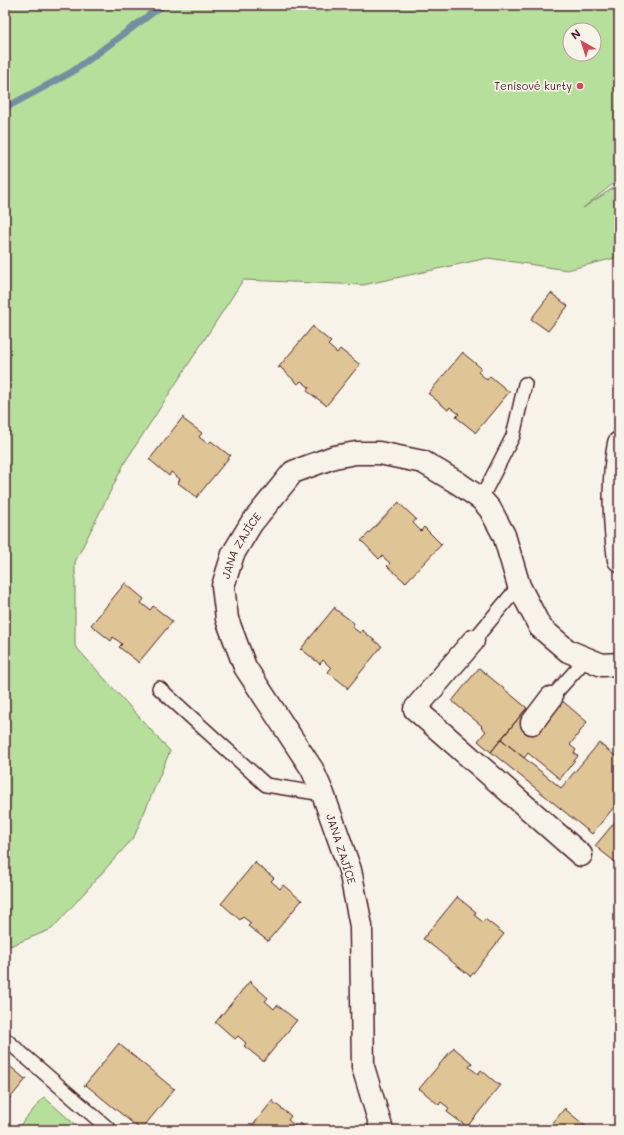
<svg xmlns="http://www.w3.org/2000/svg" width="624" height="1135" viewBox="0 0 624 1135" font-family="Mali,sans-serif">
<rect width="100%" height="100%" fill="#f7f3e8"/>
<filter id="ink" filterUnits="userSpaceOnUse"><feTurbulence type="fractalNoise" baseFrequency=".025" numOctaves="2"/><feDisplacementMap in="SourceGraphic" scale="8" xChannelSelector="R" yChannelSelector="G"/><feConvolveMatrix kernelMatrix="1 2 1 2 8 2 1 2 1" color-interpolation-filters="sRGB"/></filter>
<g filter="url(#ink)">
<!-- green -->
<path fill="#b6df9c" stroke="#807f64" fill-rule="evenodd" d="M 5,5 L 619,5 L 619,179 L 583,208 L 619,184 L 619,257 L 567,270 L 488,258 L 363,285 L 243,280 L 125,462 L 75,562 L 75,646 L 170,751 L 134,837 L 52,929 L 5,948 ZM 570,30 L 594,30 L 594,54 L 570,54 Z
M 44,1097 L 81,1130 L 82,1130 L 16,1130 Z"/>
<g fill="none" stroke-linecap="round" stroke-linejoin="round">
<!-- stream -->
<path stroke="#738fa0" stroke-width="7" d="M 5,108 L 72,72 L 163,5"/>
</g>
<!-- building -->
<path fill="#dfc595" stroke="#4a1f2b" d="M 551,293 L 568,306 L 548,331 L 531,319 Z
M 313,326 L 313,327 L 331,342 L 328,345 L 337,353 L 340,349 L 359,364 L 360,364 L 326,406 L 326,405 L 307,391 L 309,387 L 301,381 L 298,384 L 280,367 L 278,368 Z
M 463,352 L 463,353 L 481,368 L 478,372 L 487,380 L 490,376 L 508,391 L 510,391 L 475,433 L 475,432 L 456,417 L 459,414 L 450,407 L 448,410 L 429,394 L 428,394 Z
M 183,417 L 183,419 L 202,433 L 199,437 L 208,444 L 211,441 L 229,455 L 231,455 L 196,498 L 197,497 L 178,483 L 180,479 L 171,472 L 169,476 L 150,460 L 149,460 Z
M 399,502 L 399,503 L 416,519 L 413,523 L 421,531 L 424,527 L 441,544 L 443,543 L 405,583 L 405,582 L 387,566 L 390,563 L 382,556 L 379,559 L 362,541 L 361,541 Z
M 126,582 L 126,584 L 144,599 L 141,603 L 150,610 L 153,606 L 172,621 L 173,621 L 138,663 L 138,662 L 119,647 L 122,644 L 113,637 L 111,641 L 91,625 Z
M 335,607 L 335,609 L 354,623 L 352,627 L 360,633 L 362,630 L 381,646 L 382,646 L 347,689 L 347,687 L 328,672 L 331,668 L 323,660 L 320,664 L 301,649 L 300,650 Z
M 479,668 L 527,708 L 491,752 L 478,741 L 486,731 L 481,727 L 482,726 L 452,701 Z
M 559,698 L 587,722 L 570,745 L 576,750 L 574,753 L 578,756 L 560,779 L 528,753 L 524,758 L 501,739 L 526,709 L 540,720 Z
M 501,739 L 561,788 L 599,743 L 619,759 L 619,801 L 592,834 L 491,752 Z
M 619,817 L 619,865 L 595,846 Z
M 256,861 L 255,863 L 274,878 L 271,881 L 280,889 L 283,885 L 301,900 L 302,900 L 267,942 L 268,941 L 248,926 L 251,923 L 243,917 L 240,920 L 222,904 L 221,904 Z
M 458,896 L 457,897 L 476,912 L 474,915 L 483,922 L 485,919 L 504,934 L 470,977 L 470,976 L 424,939 L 423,939 Z
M 250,981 L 250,982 L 268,998 L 265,1001 L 274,1009 L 277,1005 L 296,1020 L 297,1020 L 263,1062 L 263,1061 L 244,1046 L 246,1043 L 238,1036 L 235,1039 L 217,1023 L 215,1023 Z
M 119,1043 L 119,1044 L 174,1089 L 175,1088 L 141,1130 L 86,1085 L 84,1086 Z
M 454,1047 L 454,1048 L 472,1063 L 469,1067 L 478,1074 L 481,1070 L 499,1085 L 501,1085 L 466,1128 L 466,1126 L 447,1112 L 449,1108 L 441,1102 L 439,1105 L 420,1089 L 419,1089 Z
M 5,1062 L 25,1079 L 27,1078 L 5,1104 Z
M 273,1100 L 272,1101 L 291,1116 L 288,1120 L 297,1127 L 300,1123 L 309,1130 L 249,1130 Z
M 565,1108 L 565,1109 L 590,1130 L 547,1130 Z"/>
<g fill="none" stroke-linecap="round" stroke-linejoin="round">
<defs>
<path id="service" d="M 481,499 L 513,436 L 525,384
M 473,641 L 519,586
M 159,688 L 266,785 L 323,794
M 551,698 L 586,659
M 5,1039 L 110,1130"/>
<g id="minor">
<path d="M 619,443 C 612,481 614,521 619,560"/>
<path d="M 473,641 L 415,709 L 581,855"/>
<path d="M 532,723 L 551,698"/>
<path id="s1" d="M 382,1130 L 363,1067 L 361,926 L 350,870 L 323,794 L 312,769 L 245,667 L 227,619 L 223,586 L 233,554 L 251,524 L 293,472 L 334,457 L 356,453 L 379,453 L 423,462 L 458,483 L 481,499 L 490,509 L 504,535 L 519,586 L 540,627 L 568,651 L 602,665 L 619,664"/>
</g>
</defs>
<!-- service casing -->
<use href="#service" stroke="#4a1f2b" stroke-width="16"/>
<!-- minor casing -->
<use href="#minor" stroke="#4a1f2b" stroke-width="25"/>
<!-- service -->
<use href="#service" stroke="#f7f3e8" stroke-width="13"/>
<!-- minor -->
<use href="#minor" stroke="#f7f3e8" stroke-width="22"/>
</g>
</g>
<!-- markers -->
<circle fill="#d1495b" stroke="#f7f3e8" stroke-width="1.5" cx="580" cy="86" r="4"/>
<g text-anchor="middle" stroke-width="3.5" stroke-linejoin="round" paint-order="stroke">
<!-- poi labels -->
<g font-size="11" fill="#4a1f2b" stroke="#f7f3e8" text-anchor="end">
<text x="572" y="90">Tenisové kurty</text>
</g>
<!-- street labels -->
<g font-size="11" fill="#4a1f2b" stroke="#f7f3e8">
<text dy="4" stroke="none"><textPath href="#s1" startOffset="623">JANA ZAJÍCE</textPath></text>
<text transform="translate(341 849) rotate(72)" y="4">JANA ZAJÍCE</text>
</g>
</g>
<!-- margin -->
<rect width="624" height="1135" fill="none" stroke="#f7f3e8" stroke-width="20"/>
<rect x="10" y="10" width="604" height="1115" fill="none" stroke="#4a1f2b" stroke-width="1.5" filter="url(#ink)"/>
<!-- north arrow -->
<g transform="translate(582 42) rotate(321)"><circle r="19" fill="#f7f3e8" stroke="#b29e9c"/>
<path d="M0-3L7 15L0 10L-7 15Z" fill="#d1495b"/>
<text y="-6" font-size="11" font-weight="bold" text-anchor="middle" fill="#4a1f2b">N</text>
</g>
</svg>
